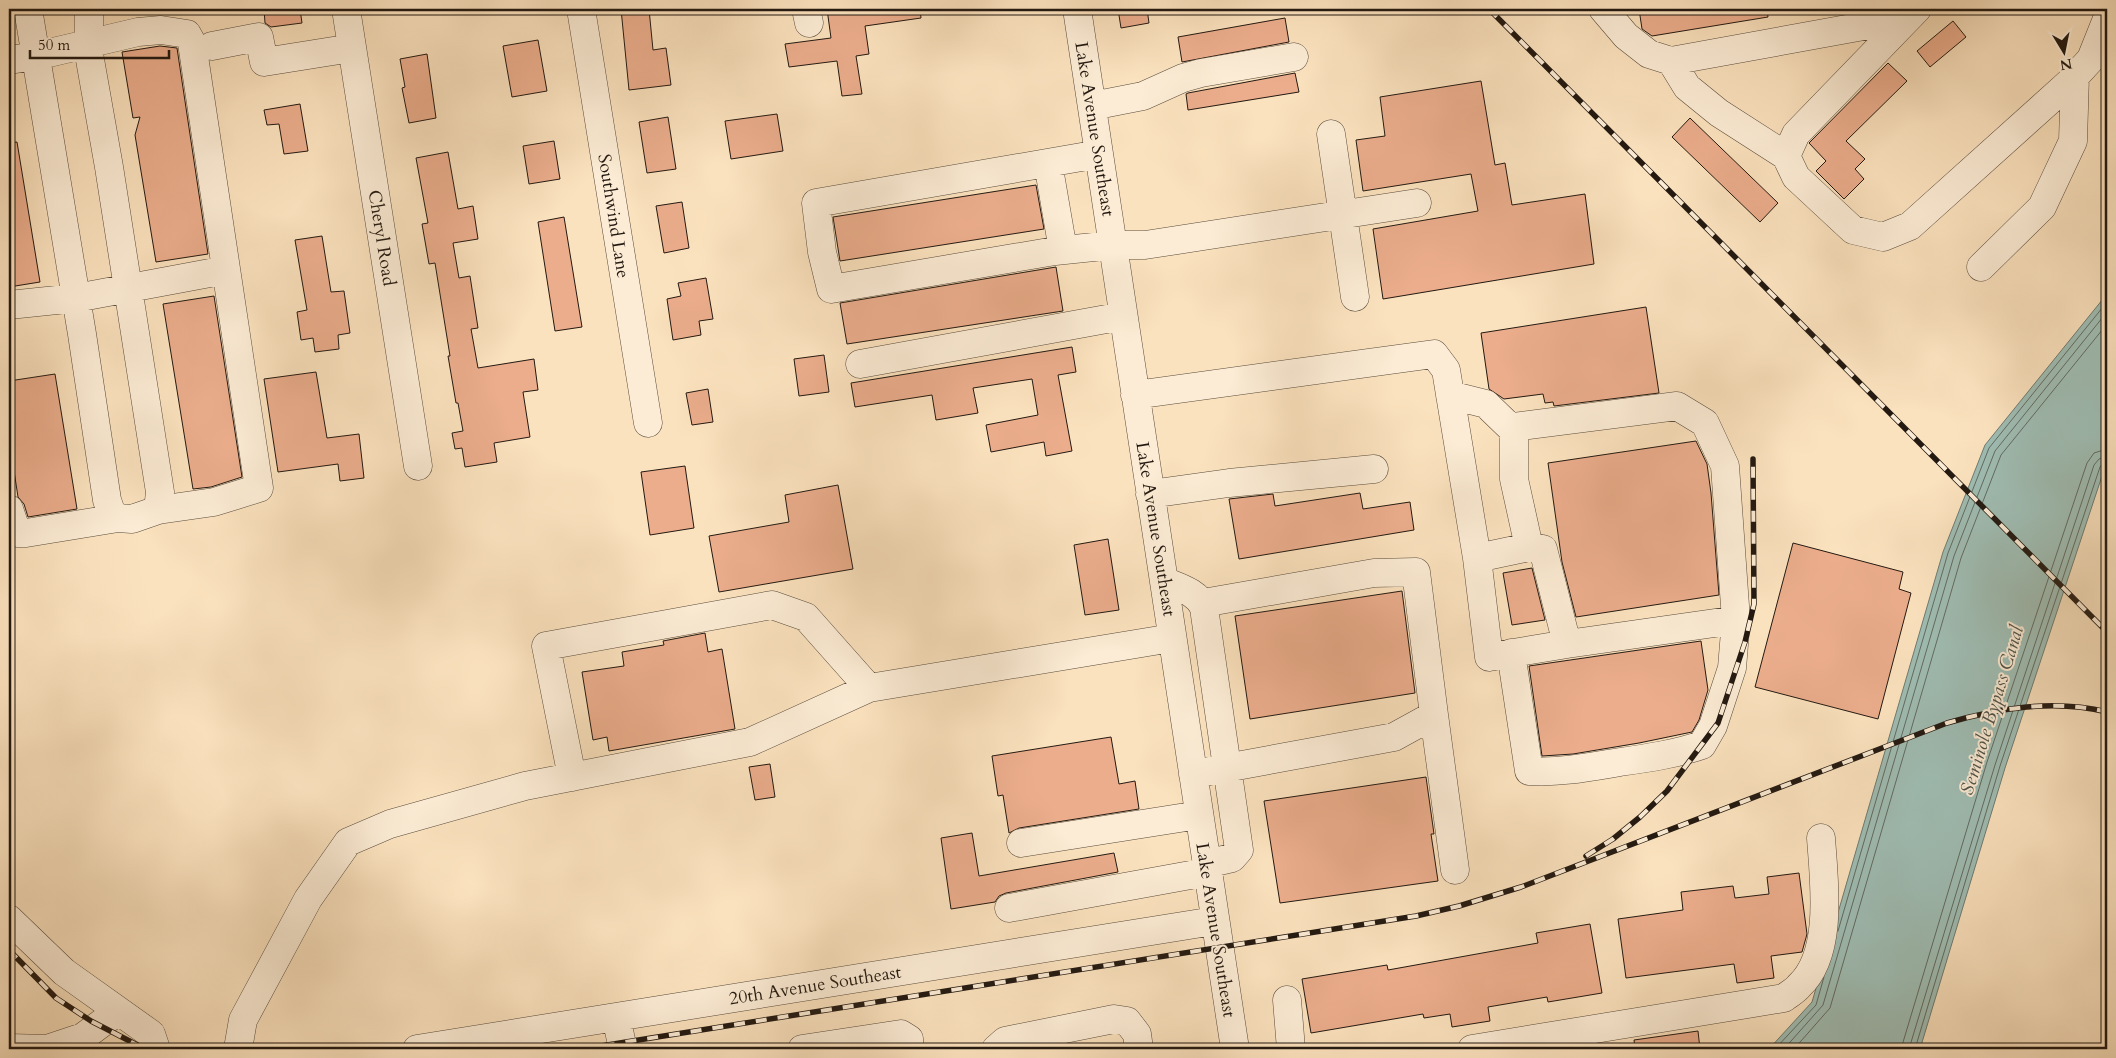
<svg xmlns="http://www.w3.org/2000/svg" width="2116" height="1058" viewBox="0 0 2116 1058" font-family="Cardo,serif">
<rect width="100%" height="100%" fill="#fbe2be"/>
<filter id="stains"><feTurbulence type="fractalNoise" baseFrequency=".004" numOctaves="4"/><feColorMatrix values="0 0 0 0 .2 0 0 0 0 .09 0 0 0 0 .02 0 0 0 .5 -.17"/></filter>
<radialGradient id="worn" r=".72"><stop offset=".6" stop-color="#630" stop-opacity="0"/><stop offset="1" stop-color="#630" stop-opacity=".3"/></radialGradient>
<!-- water -->
<path fill="#9fbdb3" stroke="#6d7b72" d="M 2107,294 L 2107,461 L 2005,768 L 1920,1049 L 1769,1049 L 1812,1002 L 1943,552 L 1985,445 Z"/>
<g fill="none" stroke-linecap="round" stroke-linejoin="round">
<!-- shore -->
<path stroke="#616b62" stroke-width="1" d="M 1838,931 L 1948,553 L 1989,448 L 2107,302
M 1775,1049 L 1816,1005 L 1824,977
M 1784,1049 L 1823,1005 L 1954,556 L 1995,451 L 2107,312
M 1794,1049 L 1830,1008 L 1961,558 L 2001,455 L 2107,324
M 1901,1049 L 1987,762 L 2087,463 L 2094,453 L 2107,449
M 1909,1049 L 1995,765 L 2094,465 L 2099,459 L 2107,456
M 1915,1049 L 2000,766 L 2100,467 L 2103,463 L 2107,463"/>
</g>
<!-- building -->
<path fill="#ebad8c" stroke="#231911" d="M 264,9 L 300,9 L 302,23 L 271,27 L 265,23 Z
M 621,9 L 649,9 L 653,50 L 666,48 L 671,85 L 629,90 Z
M 827,9 L 920,9 L 921,18 L 865,26 L 869,54 L 856,56 L 862,94 L 842,96 L 837,61 L 789,67 L 785,44 L 831,38 Z
M 1118,9 L 1147,9 L 1149,23 L 1121,28 Z
M 1639,9 L 1767,9 L 1768,17 L 1652,36 L 1642,29 Z
M 1285,18 L 1289,42 L 1182,62 L 1178,37 Z
M 1953,21 L 1966,37 L 1930,67 L 1917,51 Z
M 538,40 L 547,91 L 512,97 L 503,46 Z
M 160,46 L 177,48 L 208,254 L 156,262 L 135,135 L 140,117 L 133,118 L 122,52 Z
M 427,54 L 436,118 L 409,123 L 402,88 L 405,87 L 400,59 Z
M 1888,63 L 1907,81 L 1846,141 L 1865,159 L 1855,169 L 1864,179 L 1844,199 L 1816,171 L 1826,161 L 1809,143 Z
M 1295,73 L 1299,92 L 1188,110 L 1186,94 L 1188,93 Z
M 1481,81 L 1495,165 L 1505,163 L 1512,205 L 1585,194 L 1594,264 L 1383,299 L 1373,229 L 1478,211 L 1471,174 L 1363,191 L 1356,140 L 1385,136 L 1380,97 Z
M 300,104 L 308,151 L 284,154 L 279,124 L 267,125 L 264,110 Z
M 777,114 L 783,151 L 731,159 L 725,121 Z
M 668,117 L 676,169 L 647,173 L 639,122 Z
M 1690,118 L 1778,203 L 1760,222 L 1672,137 Z
M 554,141 L 560,179 L 529,184 L 523,146 Z
M 17,142 L 40,282 L 9,287 L 9,143 Z
M 448,152 L 458,209 L 473,206 L 478,239 L 453,243 L 459,278 L 470,276 L 478,328 L 471,329 L 478,368 L 534,359 L 538,390 L 523,392 L 530,437 L 494,443 L 497,462 L 465,467 L 462,448 L 455,449 L 452,433 L 463,431 L 458,403 L 456,403 L 448,356 L 450,356 L 435,263 L 429,264 L 422,224 L 428,223 L 416,158 Z
M 1036,185 L 1044,229 L 840,261 L 833,217 Z
M 682,202 L 689,248 L 664,253 L 656,206 Z
M 564,217 L 582,327 L 555,331 L 538,222 Z
M 322,236 L 331,292 L 344,291 L 350,333 L 338,335 L 339,349 L 315,352 L 313,338 L 301,340 L 297,312 L 307,310 L 295,240 Z
M 1056,267 L 1063,311 L 847,344 L 840,303 Z
M 706,278 L 713,319 L 699,321 L 701,335 L 673,340 L 667,299 L 681,296 L 678,283 Z
M 214,296 L 242,477 L 211,487 L 193,489 L 163,304 Z
M 1646,307 L 1659,393 L 1554,406 L 1553,402 L 1545,403 L 1543,394 L 1504,399 L 1489,389 L 1481,333 Z
M 1072,347 L 1076,372 L 1058,375 L 1072,451 L 1046,456 L 1044,442 L 991,452 L 986,425 L 1038,415 L 1032,379 L 973,388 L 978,413 L 936,420 L 932,395 L 855,407 L 851,383 Z
M 824,355 L 829,392 L 799,396 L 794,359 Z
M 316,372 L 327,438 L 359,434 L 364,478 L 340,481 L 338,464 L 278,472 L 264,379 Z
M 55,374 L 77,509 L 28,517 L 24,504 L 18,497 L 9,438 L 9,381 Z
M 708,389 L 713,422 L 692,425 L 686,393 Z
M 1696,441 L 1707,464 L 1711,493 L 1719,595 L 1576,617 L 1562,562 L 1548,463 Z
M 685,466 L 694,528 L 650,535 L 641,472 Z
M 838,485 L 853,569 L 719,592 L 709,536 L 789,522 L 785,495 Z
M 1360,493 L 1363,509 L 1410,502 L 1414,530 L 1239,559 L 1229,499 L 1273,494 L 1275,506 Z
M 1108,539 L 1119,610 L 1085,615 L 1074,545 Z
M 1793,543 L 1903,572 L 1899,589 L 1911,593 L 1878,719 L 1755,687 Z
M 1532,568 L 1545,620 L 1512,625 L 1503,573 Z
M 1402,591 L 1415,693 L 1250,719 L 1235,616 Z
M 705,633 L 708,652 L 722,649 L 735,729 L 609,751 L 607,737 L 593,740 L 582,672 L 624,666 L 622,652 L 664,645 L 663,641 Z
M 1701,641 L 1708,690 L 1699,720 L 1692,732 L 1639,743 L 1573,754 L 1542,756 L 1529,666 Z
M 1111,737 L 1119,784 L 1135,781 L 1139,809 L 1019,828 L 1009,833 L 1003,795 L 998,796 L 992,756 Z
M 770,764 L 775,797 L 755,800 L 749,767 Z
M 1426,777 L 1434,834 L 1431,834 L 1438,881 L 1280,903 L 1264,801 Z
M 972,833 L 979,876 L 1114,853 L 1118,872 L 1006,893 L 999,896 L 995,902 L 951,909 L 941,838 Z
M 1799,873 L 1807,934 L 1802,952 L 1771,956 L 1774,978 L 1737,983 L 1734,964 L 1626,978 L 1618,919 L 1683,910 L 1681,892 L 1733,886 L 1735,898 L 1769,894 L 1767,877 Z
M 1590,924 L 1602,993 L 1548,1002 L 1547,997 L 1488,1007 L 1490,1021 L 1452,1027 L 1450,1014 L 1424,1018 L 1423,1014 L 1311,1033 L 1302,979 L 1387,965 L 1388,970 L 1538,943 L 1536,933 Z
M 1698,1031 L 1700,1049 L 1635,1049 L 1634,1040 Z"/>
<g fill="none" stroke-linecap="round" stroke-linejoin="round">
<defs>
<path id="minor" d="M 28,9 L 82,334 L 107,500 L 111,512 L 118,518 L 132,519 L 158,510 L 160,492 L 109,167 L 89,54 L 89,9
M 346,9 L 418,466
M 581,9 L 648,423
M 806,9 L 809,23
M 1077,9 L 1235,1049
M 1603,9 L 1626,36 L 1649,54 L 1671,61 L 1880,23 L 1909,11
M 1917,9 L 1796,134 L 1786,156 L 1796,177 L 1853,230 L 1883,237 L 1910,226 L 2069,83 L 2091,59 L 2107,19
M 212,46 L 259,37 L 264,62 L 352,48
M 9,60 L 36,56 L 138,32 L 161,30 L 187,34 L 192,43 L 259,488 L 214,502 L 158,510
M 1671,61 L 1687,87 L 1719,113 L 1786,156
M 1092,106 L 1143,96 L 1183,78 L 1201,73 L 1294,57
M 1331,134 L 1355,297
M 1099,154 L 816,203 L 822,252 L 831,289 L 1055,251 L 1113,245 L 1145,245 L 1417,203
M 1048,163 L 1063,250
M 1981,267 L 2042,207 L 2073,141 L 2075,75
M 9,305 L 76,298 L 226,270
M 860,364 L 1123,316
M 1135,395 L 1434,354 L 1446,370 L 1477,558 L 1489,657 L 1567,644 L 1736,620 L 1725,466 L 1705,423 L 1677,406 L 1514,427 L 1514,479 L 1529,547 L 1477,558
M 1450,395 L 1486,404 L 1514,431
M 1150,494 L 1229,483 L 1374,469
M 9,509 L 17,533 L 26,533 L 118,518
M 1529,547 L 1543,549 L 1567,644
M 1164,581 C 1178,587 1198,592 1204,608 L 1239,850 L 1232,858 L 1206,864
M 1511,653 L 1529,771 C 1560,773 1590,767 1620,762 C 1648,758 1676,754 1702,745 L 1713,726 L 1732,668 L 1736,620
M 1434,715 L 1455,870
M 1193,774 L 1394,737 L 1434,715 L 1416,572 L 1374,573 L 1203,603
M 572,777 L 546,646 L 772,605 L 806,617 L 869,688
M 1021,843 L 1199,815
M 1009,908 L 1207,872
M 9,919 L 64,972 L 151,1034 L 156,1049
M 1287,1000 L 1291,1049
M 616,1017 L 623,1049
M 9,1048 L 47,1049 L 83,1037 L 118,1011
M 238,1049 L 243,1020 L 308,899 L 348,842 L 390,824 L 525,786 L 750,742 L 869,688 L 1172,638
M 417,1049 L 1214,921
M 802,1049 L 901,1034 L 909,1039 L 910,1049
M 996,1049 L 1005,1041 L 1114,1019 L 1127,1021 L 1137,1034 L 1139,1049
M 1472,1049 L 1784,998 C 1789,994 1795,991 1799,986 C 1834,954 1824,881 1821,838"/>
</defs>
<!-- minor casing -->
<use href="#minor" stroke="#594b3c" stroke-width="29"/>
<!-- minor -->
<use href="#minor" stroke="#fcecd5" stroke-width="28"/>
<defs>
<path id="rail" d="M 1489,9 L 2107,632
M 1586,856 L 1613,839 L 1640,817 L 1667,791 L 1718,723 L 1745,642 L 1754,604 L 1753,459
M 9,950 L 56,998 L 91,1021 L 145,1049
M 582,1049 L 1416,916 L 1459,906 L 1521,887 L 1947,723 C 1999,708 2054,699 2107,712"/>
</defs>
<!-- rail casing -->
<use href="#rail" stroke="#231911" stroke-width="5.5"/>
<!-- rail -->
<use href="#rail" stroke="#fcecd5" stroke-width="4" stroke-dasharray="11" stroke-linecap="butt"/>
</g>
<g text-anchor="middle" stroke-width="4" stroke-linejoin="round" paint-order="stroke">
<!-- street labels -->
<g font-size="18" fill="#231911" stroke="#fcecd5">
<text transform="translate(1095 129) rotate(81)" y="6">Lake Avenue Southeast</text>
<text transform="translate(614 216) rotate(81)" y="6">Southwind Lane</text>
<text transform="translate(382 238) rotate(81)" y="6">Cheryl Road</text>
<text transform="translate(1156 529) rotate(81)" y="6">Lake Avenue Southeast</text>
<text transform="translate(1216 930) rotate(81)" y="6">Lake Avenue Southeast</text>
<text transform="translate(815 985) rotate(-9)" y="6">20th Avenue Southeast</text>
</g>
<!-- water labels -->
<g font-size="19" font-style="italic" fill="#4e524a" stroke="#fcecd5">
<text transform="translate(1991 710) rotate(-73)" y="7">Seminole Bypass Canal</text>
</g>
</g>
<!-- margin -->
<rect width="2116" height="1058" fill="none" stroke="#fbe2be" stroke-width="30"/>
<rect x="10" y="10" width="2096" height="1038" fill="none" stroke="#231911" stroke-width="2.5"/>
<rect x="15" y="15" width="2086" height="1028" fill="none" stroke="#231911"/>
<!-- north arrow -->
<g transform="translate(2064 52) rotate(170)" stroke="#fcecd5" stroke-width="4" paint-order="stroke">
<path d="M0-4L9 19L0 12L-9 19Z" fill="#231911"/>
<text y="-8" font-size="14" font-weight="bold" text-anchor="middle" fill="#231911">N</text>
</g>
<!-- scale -->
<path d="M30 50v8h139v-8" fill="none" stroke="#231911" stroke-width="2.5"/>
<text x="38" y="50" font-size="15" fill="#231911" stroke="#fcecd5" stroke-width="4" paint-order="stroke">50 m</text>
<rect width="100%" height="100%" filter="url(#stains)"/>
<rect width="100%" height="100%" fill="url(#worn)"/>
</svg>
